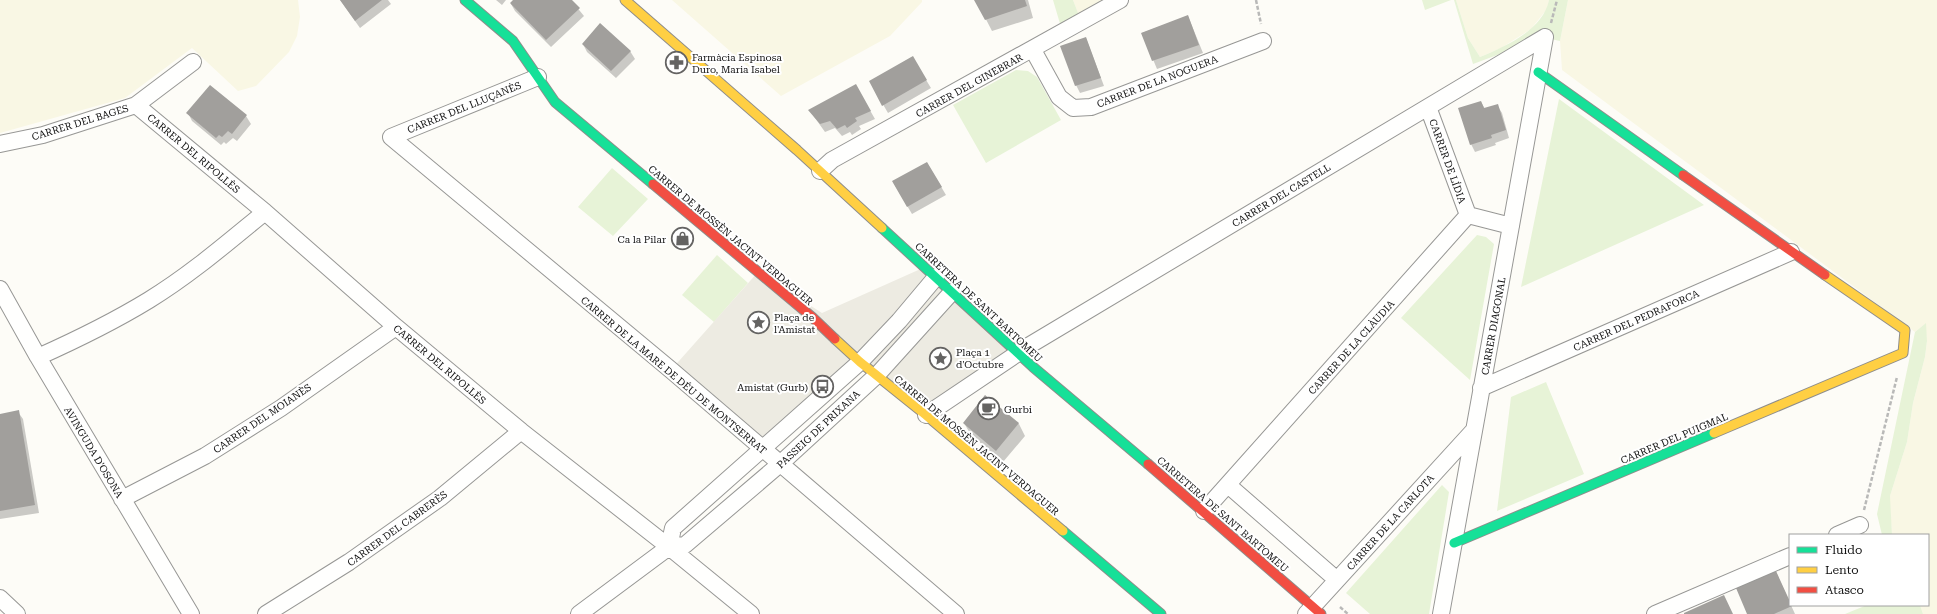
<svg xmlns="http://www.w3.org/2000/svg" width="1937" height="614" viewBox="0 0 1937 614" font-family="'Roboto Serif',serif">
<rect width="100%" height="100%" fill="#fdfcf7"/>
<!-- farmland -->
<path fill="#f9f7e4" d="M 0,0 L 298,0 L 300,17 L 297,36 L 289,52 L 256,86 L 238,91 L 192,48 L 125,98 L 0,133 Z
M 672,0 L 922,0 L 922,2 L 890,36 L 781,96 Z
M 1073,0 L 1110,0 L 1080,18 Z
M 1456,0 L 1549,0 L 1547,9 L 1531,29 L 1501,48 L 1480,57 L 1468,38 Z
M 1568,0 L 1937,0 L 1937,614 L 1923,614 L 1920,605 L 1928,605 L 1928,535 L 1892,535 L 1890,508 L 1890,496 L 1907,442 L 1913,403 L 1925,357 L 1927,341 L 1925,324 L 1915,332 L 1562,70 L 1560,41 Z"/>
<!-- green -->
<path fill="#e7f3d7" d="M 1053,0 L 1073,0 L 1080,18 L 1061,27 Z
M 1422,0 L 1451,0 L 1425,10 Z
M 1454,0 L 1456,0 L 1468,38 L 1480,57 C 1506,46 1543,30 1549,0 L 1568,0 L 1560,41 L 1536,36 L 1500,54 L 1473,64 Z
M 1016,70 L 1028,71 L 1037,77 L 1061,120 L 986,163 L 953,105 Z
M 1559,99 L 1704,205 L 1521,287 Z
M 612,168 L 648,199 L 613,236 L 578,207 Z
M 1477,235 L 1486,237 L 1494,244 L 1470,380 L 1401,318 Z
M 717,255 L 748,283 L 714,322 L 682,295 Z
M 1926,323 L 1927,341 L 1925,357 L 1913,403 L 1907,442 L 1890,496 L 1892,535 L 1882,535 L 1877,514 L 1915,332 Z
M 1546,382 L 1584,474 L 1497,511 L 1511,397 Z
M 1442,485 L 1449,492 L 1429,614 L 1370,614 L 1346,593 Z
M 1867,605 L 1920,605 L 1923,614 L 1845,614 Z"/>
<!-- plaza -->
<path fill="#edebe2" d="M 925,267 L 1018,352 L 926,415 L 860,362 L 762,450 L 671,370 L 758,272 L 822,313 Z"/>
<!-- shadow -->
<path fill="#0003" d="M 340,0 L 388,0 L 391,4 L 360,28 Z
M 496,0 L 506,0 L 502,5 Z
M 514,0 L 571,0 L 584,16 L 551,47 L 515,11 L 511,4 Z
M 976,0 L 1028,0 L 1033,18 L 992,31 Z
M 1188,16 L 1203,53 L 1157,69 L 1142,33 Z
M 1086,38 L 1104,86 L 1080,93 L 1076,85 Z
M 583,44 L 630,51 L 635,59 L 616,78 L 587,52 Z
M 912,57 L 931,88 L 888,113 L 870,82 Z
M 210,86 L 246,116 L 251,124 L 237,141 L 233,138 L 226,144 L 224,142 L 221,145 L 192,121 L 188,113 Z
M 856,86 L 875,119 L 859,126 L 861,129 L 852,135 L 850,132 L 842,136 L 835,128 L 825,132 L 810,111 Z
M 1481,102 L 1485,109 L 1497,105 L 1502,113 L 1509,138 L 1495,143 L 1496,145 L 1475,152 L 1471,144 Z
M 927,163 L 946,195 L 912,214 L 893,182 Z
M 985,396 L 1019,424 L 1025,436 L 1003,462 L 971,435 L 964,423 Z
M 18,412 L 23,419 L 39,513 L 0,519 L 0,415 Z
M 1776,572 L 1795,614 L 1748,614 Z"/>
<!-- building -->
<path fill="#a19f9c" d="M 340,0 L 382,0 L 355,21 Z
M 513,0 L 572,0 L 580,8 L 546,40 L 510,3 Z
M 974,0 L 1025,0 L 1027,6 L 985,20 Z
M 1188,15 L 1199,45 L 1152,61 L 1141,33 Z
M 600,23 L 631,51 L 611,71 L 582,44 Z
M 1086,37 L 1101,78 L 1075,86 L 1060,46 Z
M 913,56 L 927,80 L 882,106 L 869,81 Z
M 856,84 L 871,111 L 855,118 L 857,121 L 847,128 L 845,125 L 837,129 L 830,121 L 820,124 L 808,110 Z
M 210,85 L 247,115 L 232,134 L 228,131 L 222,137 L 219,135 L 216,138 L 186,113 Z
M 1481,101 L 1484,108 L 1498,104 L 1506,130 L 1491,135 L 1492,138 L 1470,145 L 1458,108 Z
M 927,162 L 942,187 L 907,207 L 892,181 Z
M 985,395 L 1019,423 L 996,451 L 963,423 Z
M 19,410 L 35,505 L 0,511 L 0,414 Z
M 1776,571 L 1792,606 L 1774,614 L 1747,614 L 1736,588 Z
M 1724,595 L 1733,614 L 1684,614 L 1684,613 Z"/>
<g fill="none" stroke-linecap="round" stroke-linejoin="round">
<defs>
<path id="street" d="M 1033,50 L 1059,97 L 1073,108 L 1091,107 L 1263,41
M 538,77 L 391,137 L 671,370 L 956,614
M 136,105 L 265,212 L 396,327 L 521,431 L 669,547 L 751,614
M 1428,107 L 1468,215
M 0,144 L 43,135 L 136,105 L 193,62
M 820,171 L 832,160 L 1120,0
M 0,289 L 38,357 L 191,614
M 38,357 C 76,340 113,322 149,300 C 190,275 227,243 265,212
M 1481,388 L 1791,252
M 926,415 L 1030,345 L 1545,37
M 1228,485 L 1337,580
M 122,499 L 205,456 L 281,408 L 396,327
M 1204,511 L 1468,215 L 1511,226
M 1837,535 L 1860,525
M 669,547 L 673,528 L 860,362 L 899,321 L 936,277
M 0,598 L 17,614
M 266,614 L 349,562 L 440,498 L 521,431
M 579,614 L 669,547 L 685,545 L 780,464 L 877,375 L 952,292
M 1306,614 L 1474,430
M 1441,614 L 1545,37
M 1655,614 L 1790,556"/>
<path id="fast" d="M 465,0 L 513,41 L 555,102 L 653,184
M 1538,72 L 1683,175
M 882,228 L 1033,367 L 1148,464
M 1063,531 L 1161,614
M 1454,543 L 1714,433"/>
<path id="slow" d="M 625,0 L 797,150 L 882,228
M 835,339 L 860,362 L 926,415 L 1063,531
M 1714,433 L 1903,353 L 1905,330 L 1825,275"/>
<path id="jam" d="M 1683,175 L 1825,275
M 653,184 L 812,317 L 835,339
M 1148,464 L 1321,614"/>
</defs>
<!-- street casing -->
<use href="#street" stroke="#979795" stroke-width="18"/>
<!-- fast casing -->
<use href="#fast" stroke="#8e8d8b" stroke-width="11"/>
<!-- slow casing -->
<use href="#slow" stroke="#8e8d8b" stroke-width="11"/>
<!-- jam casing -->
<use href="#jam" stroke="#8e8d8b" stroke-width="11"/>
<!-- path -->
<path stroke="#b9b9b8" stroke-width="2.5" stroke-dasharray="4 2" stroke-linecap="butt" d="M 1256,0 L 1261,24
M 1551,23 L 1557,0
M 1864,510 L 1897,377
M 1340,607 L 1348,614"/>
<!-- street -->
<use href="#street" stroke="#fffffe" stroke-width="16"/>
<!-- fast -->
<use href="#fast" stroke="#16e098" stroke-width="9"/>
<!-- slow -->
<use href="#slow" stroke="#ffcf43" stroke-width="9"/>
<!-- jam -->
<use href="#jam" stroke="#f24e42" stroke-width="9"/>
</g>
<!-- icons -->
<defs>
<symbol id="pharmacy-ring" viewBox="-11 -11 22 22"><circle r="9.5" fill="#fff" stroke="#646362" stroke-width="1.5"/><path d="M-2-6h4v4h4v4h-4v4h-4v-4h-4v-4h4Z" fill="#646362"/></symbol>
<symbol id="shop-ring" viewBox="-11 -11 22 22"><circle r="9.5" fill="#fff" stroke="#646362" stroke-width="1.5"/><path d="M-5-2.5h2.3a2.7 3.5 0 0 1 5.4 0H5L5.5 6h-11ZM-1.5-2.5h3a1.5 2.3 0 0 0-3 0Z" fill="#646362"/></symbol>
<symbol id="sight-ring" viewBox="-11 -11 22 22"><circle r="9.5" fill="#fff" stroke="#646362" stroke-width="1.5"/><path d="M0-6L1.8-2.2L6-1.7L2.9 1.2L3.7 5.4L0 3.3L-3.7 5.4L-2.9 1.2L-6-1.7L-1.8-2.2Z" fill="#646362"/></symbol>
<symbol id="bus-ring" viewBox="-11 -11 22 22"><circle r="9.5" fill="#fff" stroke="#646362" stroke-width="1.5"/><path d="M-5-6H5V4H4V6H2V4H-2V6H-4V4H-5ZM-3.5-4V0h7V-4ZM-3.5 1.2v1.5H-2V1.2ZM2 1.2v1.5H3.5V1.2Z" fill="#646362"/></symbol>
<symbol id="cafe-ring" viewBox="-11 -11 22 22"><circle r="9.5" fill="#fff" stroke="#646362" stroke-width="1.5"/><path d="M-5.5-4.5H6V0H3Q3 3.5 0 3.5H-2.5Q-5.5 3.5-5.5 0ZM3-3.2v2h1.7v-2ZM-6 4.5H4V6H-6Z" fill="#646362"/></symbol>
</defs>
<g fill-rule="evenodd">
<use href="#pharmacy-ring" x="664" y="50" width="25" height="25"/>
<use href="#shop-ring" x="670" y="226" width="25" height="25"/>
<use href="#sight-ring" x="746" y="310" width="25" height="25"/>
<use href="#sight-ring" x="928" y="346" width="25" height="25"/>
<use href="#bus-ring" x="810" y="374" width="25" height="25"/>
<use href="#cafe-ring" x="976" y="396" width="25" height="25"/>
</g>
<g text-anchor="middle" stroke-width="4" stroke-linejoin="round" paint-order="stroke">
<!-- poi labels -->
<g font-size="10" fill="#111" stroke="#fff" text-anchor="start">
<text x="692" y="61">Farmàcia Espinosa<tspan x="692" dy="12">Duro, Maria Isabel</tspan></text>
<text x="666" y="243" text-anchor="end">Ca la Pilar</text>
<text x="774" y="321">Plaça de<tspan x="774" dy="12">l'Amistat</tspan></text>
<text x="956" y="356">Plaça 1<tspan x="956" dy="12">d'Octubre</tspan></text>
<text x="808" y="391" text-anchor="end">Amistat (Gurb)</text>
<text x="1004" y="413">Gurbi</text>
</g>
<!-- street labels -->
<g font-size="10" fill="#111" stroke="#fff">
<text transform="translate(1157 81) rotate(-21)" y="4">CARRER DE LA NOGUERA</text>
<text transform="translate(969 85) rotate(-29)" y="4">CARRER DEL GINEBRAR</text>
<text transform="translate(464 107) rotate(-22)" y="4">CARRER DEL LLUÇANÈS</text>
<text transform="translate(80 122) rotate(-17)" y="4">CARRER DEL BAGES</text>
<text transform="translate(194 153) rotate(40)" y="4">CARRER DEL RIPOLLÈS</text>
<text transform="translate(1448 161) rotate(70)" y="4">CARRER DE LÍDIA</text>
<text transform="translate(1281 195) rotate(-31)" y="4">CARRER DEL CASTELL</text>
<text transform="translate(731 235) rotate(40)" y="4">CARRER DE MOSSÈN JACINT VERDAGUER</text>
<text transform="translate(979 302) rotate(43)" y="4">CARRETERA DE SANT BARTOMEU</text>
<text transform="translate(1636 320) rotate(-24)" y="4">CARRER DEL PEDRAFORCA</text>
<text transform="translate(1493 326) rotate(-80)" y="4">CARRER DIAGONAL</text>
<text transform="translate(1351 347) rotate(-48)" y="4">CARRER DE LA CLÀUDIA</text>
<text transform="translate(440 364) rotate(40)" y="4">CARRER DEL RIPOLLÈS</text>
<text transform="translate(674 375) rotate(40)" y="4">CARRER DE LA MARE DE DÉU DE MONTSERRAT</text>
<text transform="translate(262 418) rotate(-34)" y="4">CARRER DEL MOIANÈS</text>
<text transform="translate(818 429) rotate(-43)" y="4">PASSEIG DE PRIXANA</text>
<text transform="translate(1674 438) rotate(-23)" y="4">CARRER DEL PUIGMAL</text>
<text transform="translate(977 445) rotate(40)" y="4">CARRER DE MOSSÈN JACINT VERDAGUER</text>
<text transform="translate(94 452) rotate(59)" y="4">AVINGUDA D'OSONA</text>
<text transform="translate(1223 514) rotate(41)" y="4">CARRETERA DE SANT BARTOMEU</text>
<text transform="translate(1390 522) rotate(-48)" y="4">CARRER DE LA CARLOTA</text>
<text transform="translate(397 528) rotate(-36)" y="4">CARRER DEL CABRERÈS</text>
</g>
</g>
<!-- legend -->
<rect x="1789" y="534" width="140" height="72" fill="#ffffff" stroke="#a0a0a0"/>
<rect x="1797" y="547" width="20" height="6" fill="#16e098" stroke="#a0a0a0"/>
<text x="1825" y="554" font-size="12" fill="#111111">Fluido</text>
<rect x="1797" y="567" width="20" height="6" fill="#ffcf43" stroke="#a0a0a0"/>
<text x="1825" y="574" font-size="12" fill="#111111">Lento</text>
<rect x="1797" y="587" width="20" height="6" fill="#f24e42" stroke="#a0a0a0"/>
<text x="1825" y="594" font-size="12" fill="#111111">Atasco</text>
</svg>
